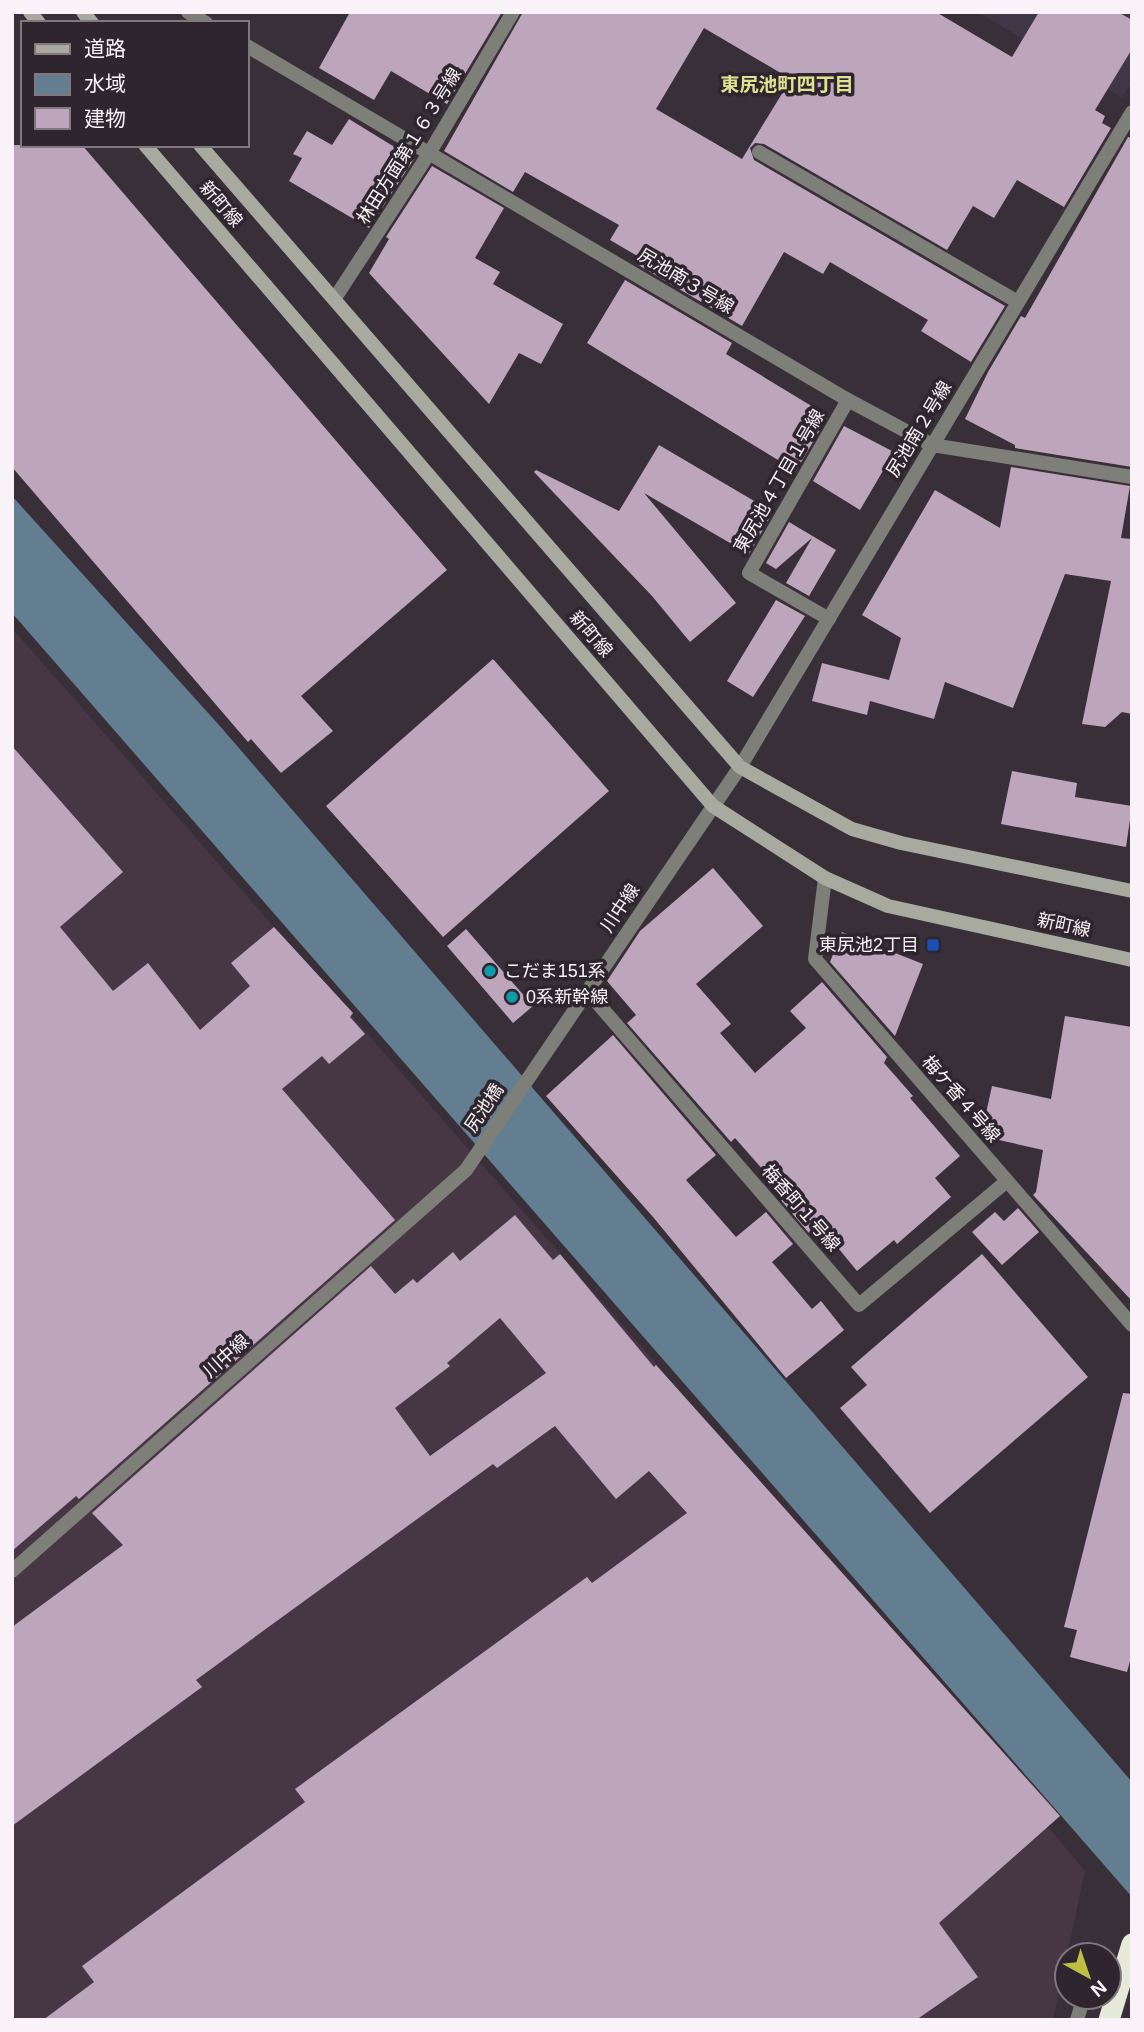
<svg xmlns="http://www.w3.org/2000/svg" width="1144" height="2032" viewBox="0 0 1144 2032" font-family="Arial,'Noto Sans JP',sans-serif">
<rect width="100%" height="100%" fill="#392f38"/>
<!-- built -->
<path fill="#473745" d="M 12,628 L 674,1384 L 1085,1871 L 1053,2020 L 12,2020 Z"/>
<!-- education -->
<path fill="#3f3646" d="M 978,12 L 1127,12 L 1132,15 L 1132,82 L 1122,98 Z"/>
<!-- water -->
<path fill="#647e91" d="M 12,496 L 219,725 L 1132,1782 L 1132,1897 L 12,613 Z"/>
<!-- building -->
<path fill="#bda5bb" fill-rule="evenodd" d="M 350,12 L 502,12 L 447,104 L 391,71 L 374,100 L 319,68 Z
M 523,12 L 936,12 L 1012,57 L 1039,12 L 1118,12 L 1132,20 L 1132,49 L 1095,110 L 1105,116 L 1102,123 L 1111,128 L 1064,207 L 1017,180 L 994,218 L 973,206 L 947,250 L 764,144 L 755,143 L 750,148 L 754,160 L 1005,306 L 971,362 L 921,331 L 928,320 L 830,262 L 823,274 L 784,252 L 742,326 L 635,263 L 639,257 L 610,240 L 619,225 L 525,172 L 513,192 L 444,151 ZM 704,28 L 791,79 L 742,159 L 656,109 Z
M 349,119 L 414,159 L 369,228 L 289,181 L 302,158 L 293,154 L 307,131 L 332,145 Z
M 1128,137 L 1132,138 L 1132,467 L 1015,448 L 1015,445 L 965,419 L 988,372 L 1021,316 L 1025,318 Z
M 12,145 L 82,145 L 447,570 L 301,696 L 333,731 L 281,773 L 251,739 L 248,742 L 12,467 Z
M 432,166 L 504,208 L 475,258 L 500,272 L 493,284 L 563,324 L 541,364 L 519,353 L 489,404 L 369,273 L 389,239 L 386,237 Z
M 625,280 L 732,343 L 726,354 L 828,416 L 796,471 L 587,343 Z
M 844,426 L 894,452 L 860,510 L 813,481 Z
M 659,445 L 773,512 L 749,554 L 644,493 L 736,603 L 690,642 L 652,596 L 534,472 L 536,470 L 619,511 Z
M 1011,467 L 1130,486 L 1121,538 L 1132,539 L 1132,714 L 1122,712 L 1105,727 L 1082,724 L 1111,581 L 1065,574 L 1013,708 L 945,682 L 934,719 L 870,701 L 867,715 L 812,701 L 822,663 L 889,680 L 901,638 L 862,615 L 935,490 L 1000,528 Z
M 789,522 L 836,550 L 809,596 L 786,583 L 812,538 L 776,569 L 766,563 Z
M 776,600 L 805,616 L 753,697 L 727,681 Z
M 493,659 L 609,791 L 443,937 L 326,806 Z
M 12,746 L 123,872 L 60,927 L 113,991 L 148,963 L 200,1030 L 250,986 L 231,963 L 274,927 L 353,1013 L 350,1017 L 365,1034 L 329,1064 L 322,1056 L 282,1089 L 395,1220 L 79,1499 L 76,1496 L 12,1551 Z
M 1012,771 L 1077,783 L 1075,797 L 1132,806 L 1126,847 L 1001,824 Z
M 713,868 L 763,926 L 696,984 L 731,1024 L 720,1033 L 755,1073 L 806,1028 L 790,1011 L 822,982 L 887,1057 L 884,1063 L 913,1096 L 910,1098 L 960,1156 L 935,1178 L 951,1197 L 897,1244 L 894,1240 L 857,1271 L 825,1232 L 817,1239 L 808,1232 L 780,1199 L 785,1195 L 735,1138 L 731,1142 L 627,1023 L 636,1015 L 607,981 L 640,931 Z
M 466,929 L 533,1006 L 513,1023 L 447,946 Z
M 842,932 L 923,964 L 895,1036 L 830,962 Z
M 1065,1016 L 1132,1027 L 1132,1301 L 1033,1195 L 1036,1192 L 1043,1150 L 981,1136 L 992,1086 L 1051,1099 Z
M 613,1035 L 716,1155 L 686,1180 L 736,1237 L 766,1212 L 793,1244 L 772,1262 L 812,1309 L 821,1301 L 844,1330 L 786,1378 L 653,1217 L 546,1096 Z
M 1018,1208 L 1039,1232 L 1002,1265 L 972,1232 L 995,1212 L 1004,1221 Z
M 515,1215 L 553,1260 L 560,1254 L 654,1367 L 656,1365 L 1060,1816 L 939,1923 L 978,1977 L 916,2020 L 43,2020 L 94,1982 L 82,1966 L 305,1802 L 295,1789 L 587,1577 L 592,1583 L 687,1513 L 649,1471 L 616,1499 L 555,1426 L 497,1468 L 493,1464 L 274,1623 L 196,1680 L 202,1687 L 12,1826 L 12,1627 L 123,1545 L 92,1513 L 371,1266 L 395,1294 L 413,1279 L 417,1283 L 453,1252 L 460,1261 ZM 500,1318 L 546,1373 L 430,1456 L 395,1408 L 450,1366 L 447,1363 Z
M 982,1254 L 1088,1377 L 930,1513 L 840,1408 L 867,1385 L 851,1367 Z
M 1123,1393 L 1132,1394 L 1132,1654 L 1127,1672 L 1070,1657 L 1077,1630 L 1064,1627 Z"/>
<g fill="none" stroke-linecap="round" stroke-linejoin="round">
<!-- lane -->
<path stroke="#7e7f78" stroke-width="14" d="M 759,152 L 1018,302
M 829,619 L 749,573 L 848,400
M 1077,2020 L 1084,1997"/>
<!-- street -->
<path stroke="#7e7f78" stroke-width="14" d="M 188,12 L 206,23
M 247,46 L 848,400 L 932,445 L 1132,477
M 335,298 L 430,152 L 513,12
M 825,878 L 815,959 L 1132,1325
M 587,991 L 859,1305 L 1007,1181
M 12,1571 L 466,1170 L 740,767 L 1132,112"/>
<!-- secondary -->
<path stroke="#a8aa9f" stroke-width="14" d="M 30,12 L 39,23
M 83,12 L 92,23
M 145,145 L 713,806 L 825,878 L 888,906 L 1132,960
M 200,145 L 740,767 L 852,829 L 901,843 L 1132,891"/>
<!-- highway-bridge -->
<path stroke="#e7ead9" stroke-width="21" d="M 1109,2020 L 1132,1944"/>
</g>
<!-- markers -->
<rect fill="#1a4fb4" stroke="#2f252e" stroke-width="2.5" x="926" y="938" width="14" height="14" rx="3.5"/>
<g fill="#0f9aa8" stroke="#2f252e" stroke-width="2.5">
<circle cx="490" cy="971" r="7"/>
<circle cx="512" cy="997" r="7"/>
</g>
<g text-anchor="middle" stroke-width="7" stroke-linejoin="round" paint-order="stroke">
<!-- street labels -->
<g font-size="18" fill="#f9f2f8" stroke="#2f252e">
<text transform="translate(409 146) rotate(-58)" y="6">林田方面第１６３号線</text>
<text transform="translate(221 204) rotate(49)" y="6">新町線</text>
<text transform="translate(686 281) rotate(31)" y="6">尻池南３号線</text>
<text transform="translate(919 429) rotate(-59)" y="6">尻池南２号線</text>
<text transform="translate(779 481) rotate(-60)" y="6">東尻池４丁目１号線</text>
<text transform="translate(591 634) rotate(49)" y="6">新町線</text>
<text transform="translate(620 908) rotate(-56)" y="6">川中線</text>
<text transform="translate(1064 925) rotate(12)" y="6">新町線</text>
<text transform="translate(961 1099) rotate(49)" y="6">梅ケ香４号線</text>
<text transform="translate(484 1108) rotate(-56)" y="6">尻池橋</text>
<text transform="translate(801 1208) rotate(49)" y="6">梅香町１号線</text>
<text transform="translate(226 1356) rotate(-42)" y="6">川中線</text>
</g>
<!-- poi labels -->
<g font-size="18" fill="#f9f2f8" stroke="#2f252e" text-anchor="start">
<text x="919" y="951" text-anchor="end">東尻池2丁目</text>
<text x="504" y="977">こだま151系</text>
<text x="526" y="1003">0系新幹線</text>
</g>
<!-- neighbourhood labels -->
<g font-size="19" font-weight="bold" fill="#e0e293" stroke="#2f252e">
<text x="787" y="91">東尻池町四丁目</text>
</g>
</g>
<!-- border -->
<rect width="1144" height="2032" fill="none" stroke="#f9f2f8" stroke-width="28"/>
<!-- legend -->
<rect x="21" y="21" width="228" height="126" fill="#2f252e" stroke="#80777f" stroke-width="2"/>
<rect x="35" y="44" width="35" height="10" fill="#a8aa9f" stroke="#80777f" stroke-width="2"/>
<text x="84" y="56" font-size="21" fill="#f9f2f8">道路</text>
<rect x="35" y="74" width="35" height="21" fill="#647e91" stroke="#80777f" stroke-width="2"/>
<text x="84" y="91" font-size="21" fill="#f9f2f8">水域</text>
<rect x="35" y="108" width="35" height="21" fill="#bda5bb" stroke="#80777f" stroke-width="2"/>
<text x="84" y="126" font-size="21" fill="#f9f2f8">建物</text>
<!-- north arrow -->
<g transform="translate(1088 1976) rotate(140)"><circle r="33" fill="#2f252e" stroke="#80777f" stroke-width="2"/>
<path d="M0-5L12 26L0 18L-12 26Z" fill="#bebf42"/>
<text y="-10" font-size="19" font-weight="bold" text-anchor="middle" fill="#f9f2f8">N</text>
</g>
</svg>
